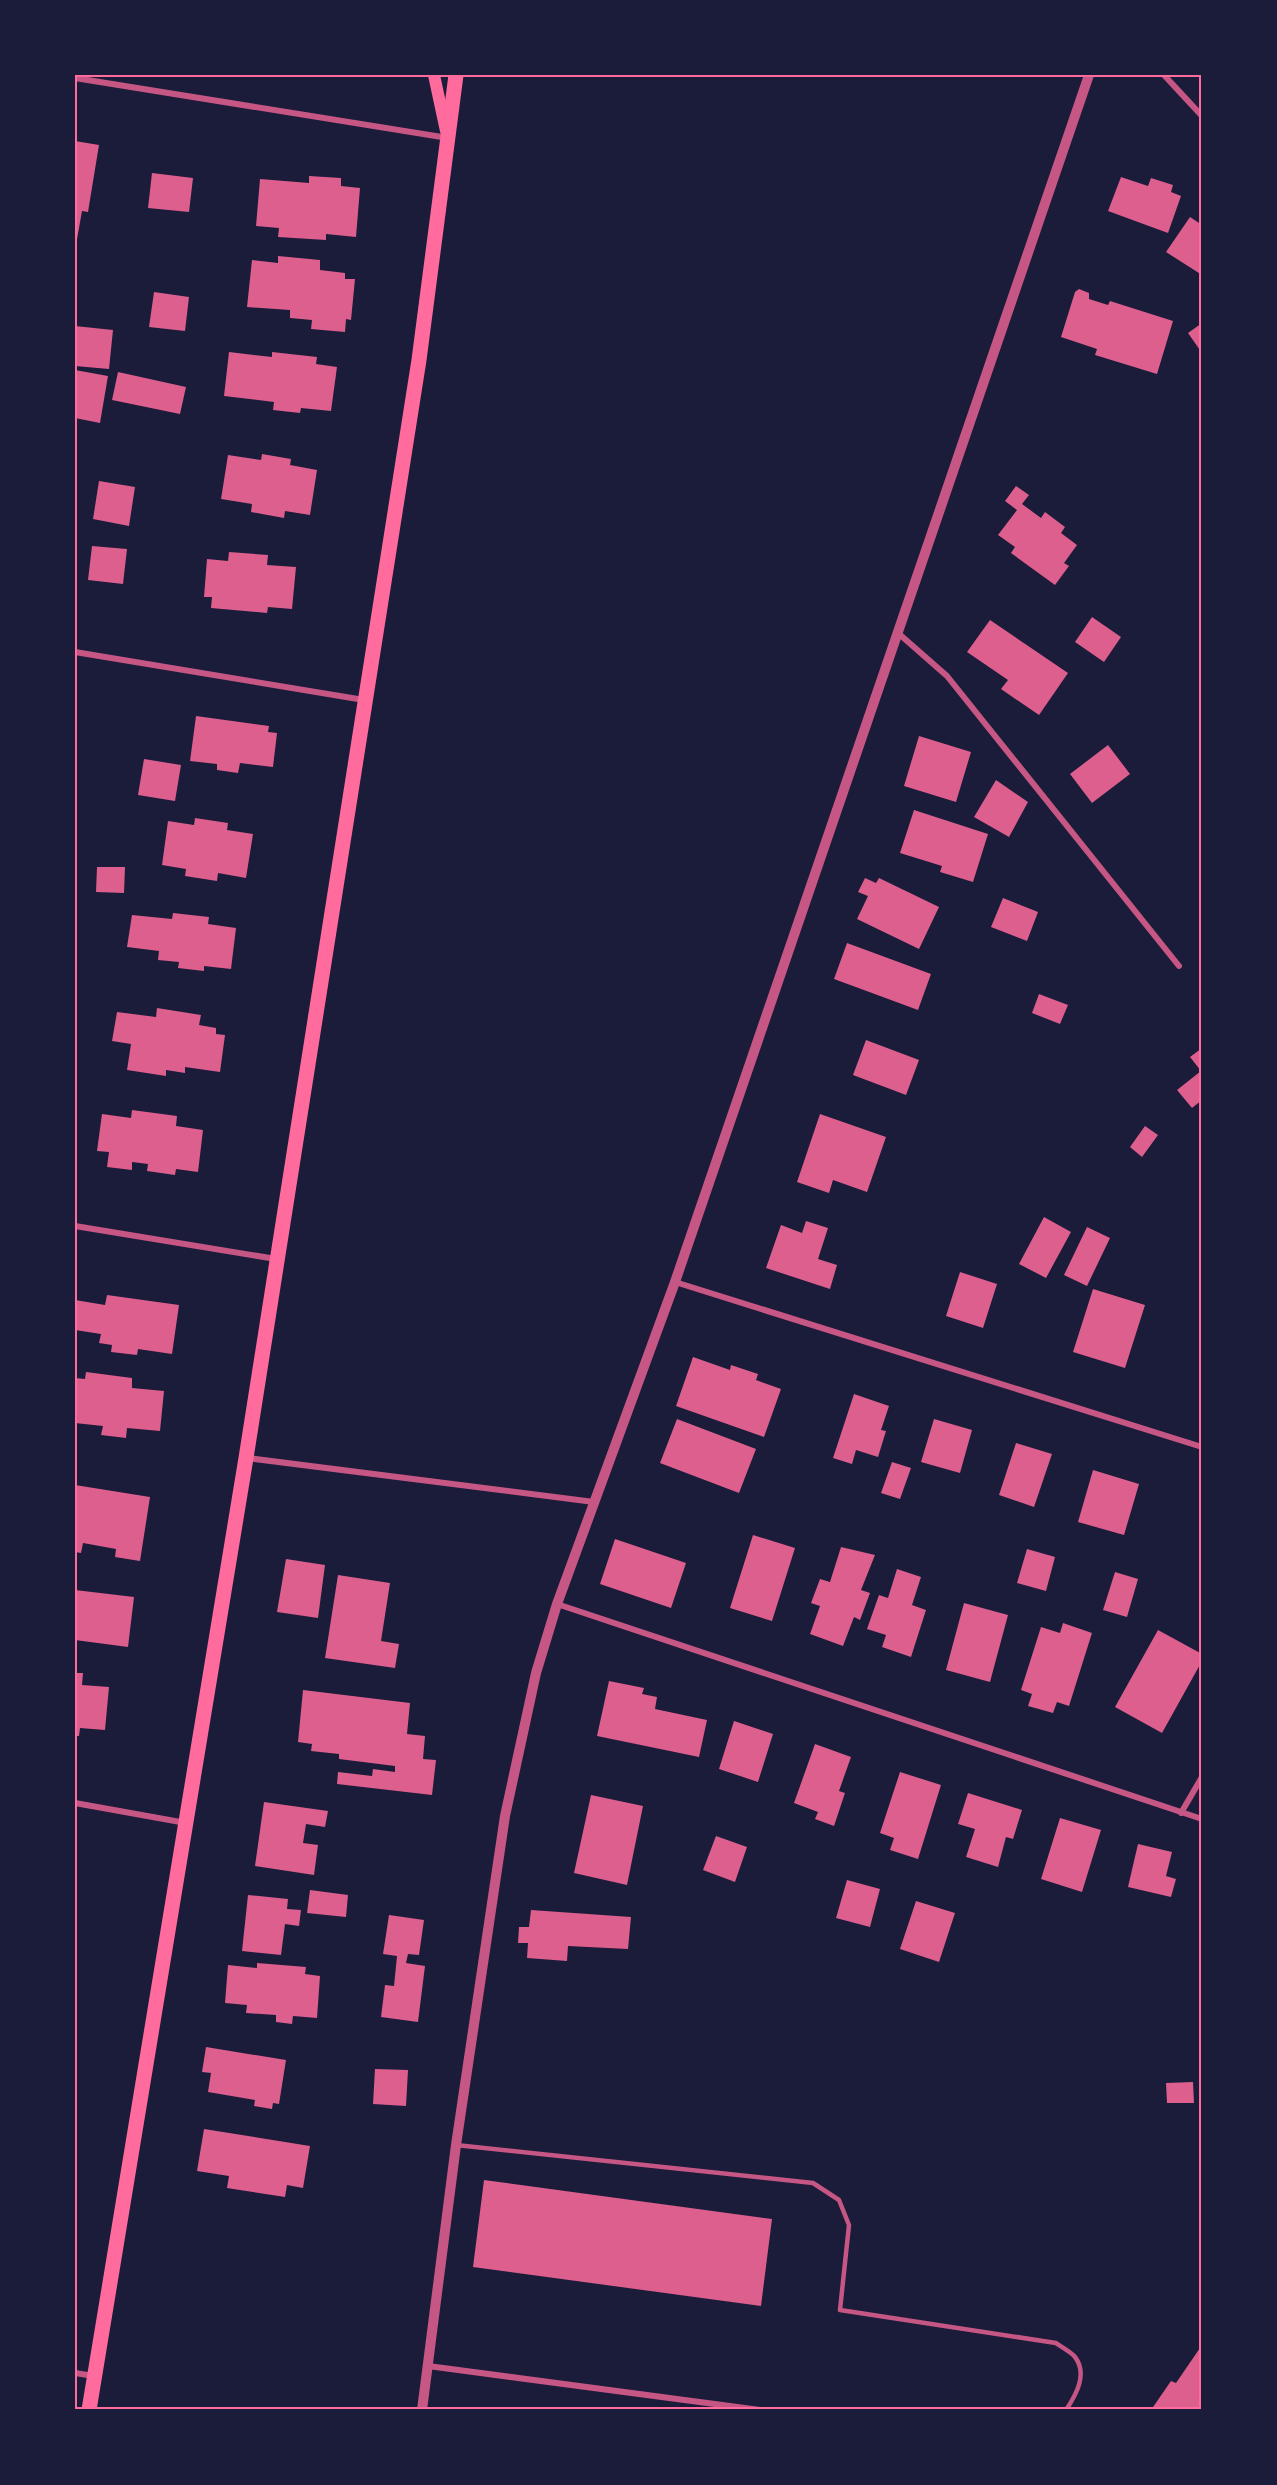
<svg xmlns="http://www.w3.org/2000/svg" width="1277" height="2485" viewBox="0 0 1277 2485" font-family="Poppins,sans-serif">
<rect width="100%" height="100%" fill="#1b1b3a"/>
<!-- building -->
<path fill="#dd5f8e" d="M 75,141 L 99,145 L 88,212 L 82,211 L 76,245 Z
M 152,173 L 193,178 L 189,212 L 148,208 Z
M 309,176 L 341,178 L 341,186 L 360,188 L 356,237 L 326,234 L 326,240 L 278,237 L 279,228 L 256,226 L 260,179 L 309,183 Z
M 1121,177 L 1148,186 L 1151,178 L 1173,185 L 1171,192 L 1181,196 L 1168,233 L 1108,211 Z
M 1190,217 L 1202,225 L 1202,275 L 1166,252 Z
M 278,256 L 320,260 L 320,270 L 345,273 L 345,279 L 355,279 L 351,320 L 346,319 L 345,332 L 311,329 L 312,320 L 290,318 L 290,310 L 247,307 L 252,260 L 278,263 Z
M 1079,289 L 1089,293 L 1089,299 L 1108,305 L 1110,301 L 1173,321 L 1157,374 L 1095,355 L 1097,349 L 1061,337 L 1075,292 Z
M 154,292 L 189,297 L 185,331 L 149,327 Z
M 1202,323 L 1202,353 L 1188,333 Z
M 75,326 L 113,330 L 109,369 L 75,366 Z
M 229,352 L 272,357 L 272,352 L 317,357 L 316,364 L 337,367 L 331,411 L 301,408 L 300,413 L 273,410 L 274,402 L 224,396 Z
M 75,370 L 108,376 L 100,423 L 75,418 Z
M 118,372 L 186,387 L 180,414 L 112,400 Z
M 262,454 L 291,459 L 290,465 L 317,470 L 310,515 L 285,511 L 284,518 L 251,512 L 252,504 L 221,499 L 228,455 L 261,460 Z
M 99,481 L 135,487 L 129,526 L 93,519 Z
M 1016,486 L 1029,495 L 1022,504 L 1041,518 L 1045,512 L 1065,527 L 1061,533 L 1077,545 L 1064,563 L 1069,566 L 1055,585 L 1011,553 L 1015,547 L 998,535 L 1017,510 L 1005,501 Z
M 92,546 L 127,549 L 123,584 L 88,580 Z
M 229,552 L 268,555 L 267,565 L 296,567 L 292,609 L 268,607 L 267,613 L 211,608 L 212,597 L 204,597 L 207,559 L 228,561 Z
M 1092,617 L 1121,637 L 1104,662 L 1075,642 Z
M 990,620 L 1068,673 L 1039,715 L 1001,689 L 1008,680 L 967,652 Z
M 196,716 L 269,726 L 268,732 L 277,733 L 273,767 L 240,763 L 238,773 L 217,770 L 217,764 L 190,761 Z
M 919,736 L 971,752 L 956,802 L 904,786 Z
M 1108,745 L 1130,774 L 1092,803 L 1070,774 Z
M 144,759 L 181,765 L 175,801 L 138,795 Z
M 996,780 L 1028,802 L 1009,837 L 974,817 Z
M 914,810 L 988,834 L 973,882 L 940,872 L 942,866 L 900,853 Z
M 195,818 L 228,823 L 227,830 L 253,834 L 246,878 L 218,873 L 217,881 L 185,876 L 186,869 L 162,865 L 168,821 L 194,825 Z
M 97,867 L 125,867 L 124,893 L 96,892 Z
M 865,878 L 876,883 L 879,878 L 939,907 L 919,949 L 857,919 L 868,896 L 858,892 Z
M 1003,898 L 1038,912 L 1027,941 L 991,927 Z
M 173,913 L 209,917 L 208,924 L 236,928 L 231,969 L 204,966 L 204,971 L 178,968 L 179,962 L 158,960 L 159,951 L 127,947 L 132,915 L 172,919 Z
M 847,943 L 931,974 L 918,1010 L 834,979 Z
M 1039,994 L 1068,1005 L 1060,1024 L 1032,1013 Z
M 157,1008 L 201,1015 L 199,1025 L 216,1028 L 216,1034 L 225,1035 L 220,1072 L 185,1067 L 185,1073 L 166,1070 L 166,1076 L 127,1070 L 131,1044 L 112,1041 L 117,1012 L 156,1017 Z
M 866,1040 L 919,1060 L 906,1095 L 853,1075 Z
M 1202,1048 L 1202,1100 L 1192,1108 L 1177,1090 L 1201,1071 L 1190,1057 Z
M 132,1110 L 177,1116 L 176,1126 L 203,1130 L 198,1172 L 176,1169 L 175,1175 L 147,1171 L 148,1164 L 132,1162 L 132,1170 L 107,1167 L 109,1152 L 97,1151 L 102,1114 L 131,1118 Z
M 820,1114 L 886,1137 L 867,1192 L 833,1180 L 829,1193 L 797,1182 Z
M 1145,1126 L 1158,1135 L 1142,1157 L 1130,1147 Z
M 1044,1217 L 1071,1232 L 1046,1278 L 1019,1264 Z
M 806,1221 L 828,1228 L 818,1259 L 837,1265 L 830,1289 L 766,1268 L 781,1225 L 802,1233 Z
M 1087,1227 L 1110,1238 L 1087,1286 L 1064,1275 Z
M 960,1272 L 997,1284 L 983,1328 L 946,1316 Z
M 1093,1289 L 1145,1305 L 1125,1368 L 1073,1352 Z
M 107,1295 L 179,1305 L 172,1354 L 138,1349 L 137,1355 L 111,1352 L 112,1345 L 99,1343 L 101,1334 L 75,1330 L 75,1300 L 105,1305 Z
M 693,1357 L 730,1370 L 731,1365 L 758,1374 L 756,1380 L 781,1389 L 764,1437 L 676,1406 Z
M 86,1372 L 132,1378 L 132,1388 L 164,1391 L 160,1431 L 127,1428 L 126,1438 L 101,1435 L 103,1426 L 75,1423 L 75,1378 L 85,1379 Z
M 854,1394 L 889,1406 L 881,1430 L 886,1431 L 878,1457 L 856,1450 L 852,1464 L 833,1458 Z
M 677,1419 L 756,1449 L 739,1493 L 660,1463 Z
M 934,1419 L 972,1430 L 960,1473 L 921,1462 Z
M 1016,1443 L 1052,1454 L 1034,1507 L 999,1495 Z
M 892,1462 L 911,1468 L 900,1499 L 881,1493 Z
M 1093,1470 L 1139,1484 L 1124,1535 L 1078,1522 Z
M 75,1485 L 150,1497 L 140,1561 L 115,1557 L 116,1549 L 83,1543 L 81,1553 L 75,1552 Z
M 753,1535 L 795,1548 L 772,1621 L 730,1608 Z
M 615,1539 L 686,1563 L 671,1608 L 600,1584 Z
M 841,1547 L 875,1555 L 861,1590 L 870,1593 L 860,1620 L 854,1617 L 843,1646 L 810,1634 L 820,1606 L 811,1603 L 820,1579 L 830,1582 Z
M 1027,1549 L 1055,1557 L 1046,1591 L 1017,1583 Z
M 286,1559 L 325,1565 L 318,1618 L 277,1612 Z
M 897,1569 L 921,1577 L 912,1605 L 926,1610 L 911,1657 L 882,1647 L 886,1635 L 867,1629 L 879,1595 L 888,1598 Z
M 1115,1572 L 1138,1579 L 1127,1617 L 1103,1610 Z
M 338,1575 L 390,1583 L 381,1641 L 399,1644 L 395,1668 L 325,1658 Z
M 75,1590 L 134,1597 L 128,1647 L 75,1640 Z
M 964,1603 L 1008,1615 L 990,1682 L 946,1670 Z
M 1063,1623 L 1092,1633 L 1069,1706 L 1057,1702 L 1053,1713 L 1028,1706 L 1032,1694 L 1021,1690 L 1041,1627 L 1060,1633 Z
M 1158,1630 L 1202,1654 L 1202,1661 L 1162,1733 L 1115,1707 Z
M 75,1673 L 83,1673 L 82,1685 L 109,1687 L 105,1730 L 80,1728 L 79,1736 L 75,1736 Z
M 609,1681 L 644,1688 L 642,1694 L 657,1697 L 655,1709 L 707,1720 L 699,1757 L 597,1736 Z
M 303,1690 L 410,1703 L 407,1734 L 425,1736 L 423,1759 L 436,1760 L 432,1795 L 337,1784 L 338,1772 L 372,1776 L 373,1769 L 395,1772 L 395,1766 L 339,1759 L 339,1754 L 311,1751 L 312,1744 L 298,1742 Z
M 734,1721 L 773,1734 L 758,1782 L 719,1769 Z
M 815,1744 L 851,1757 L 839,1791 L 845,1793 L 834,1826 L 815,1819 L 818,1812 L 794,1803 Z
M 900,1772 L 941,1785 L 918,1859 L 890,1850 L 894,1838 L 880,1833 Z
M 968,1793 L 1022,1810 L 1013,1839 L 1006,1837 L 998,1867 L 966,1857 L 975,1829 L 958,1824 Z
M 591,1795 L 643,1806 L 627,1885 L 574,1873 Z
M 264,1802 L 328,1811 L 325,1827 L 306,1824 L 303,1843 L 318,1845 L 314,1875 L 255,1866 Z
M 1060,1818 L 1101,1830 L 1082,1892 L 1041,1879 Z
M 716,1836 L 747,1847 L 735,1882 L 703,1870 Z
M 1138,1844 L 1172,1852 L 1166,1876 L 1176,1879 L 1171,1897 L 1128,1887 Z
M 847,1880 L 880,1889 L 870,1927 L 836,1918 Z
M 310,1890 L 348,1895 L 346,1917 L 307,1913 Z
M 248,1895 L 288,1899 L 287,1909 L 301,1910 L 299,1926 L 285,1924 L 281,1955 L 242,1951 Z
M 916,1901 L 955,1913 L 939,1962 L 900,1949 Z
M 531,1910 L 631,1917 L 628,1949 L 568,1946 L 567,1961 L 527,1958 L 528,1943 L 518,1943 L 519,1927 L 529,1927 Z
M 389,1915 L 424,1920 L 419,1955 L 408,1954 L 406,1963 L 425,1966 L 418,2022 L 381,2017 L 385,1985 L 394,1986 L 397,1956 L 383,1954 Z
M 257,1963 L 306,1967 L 305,1974 L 320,1976 L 317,2018 L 293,2016 L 292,2024 L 276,2022 L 276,2015 L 246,2013 L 247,2005 L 225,2003 L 228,1965 L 257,1968 Z
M 206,2047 L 286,2060 L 279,2104 L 273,2103 L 272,2109 L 254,2106 L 255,2100 L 208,2092 L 211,2073 L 202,2072 Z
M 375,2069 L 408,2070 L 406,2106 L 373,2104 Z
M 1193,2082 L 1194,2103 L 1167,2103 L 1166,2083 Z
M 204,2129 L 310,2146 L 303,2188 L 287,2185 L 285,2197 L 227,2188 L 229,2176 L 197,2171 Z
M 484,2180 L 772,2219 L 761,2306 L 473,2267 Z
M 1202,2345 L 1202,2410 L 1151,2410 L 1171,2381 L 1176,2383 Z"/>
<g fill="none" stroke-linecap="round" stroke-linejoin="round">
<!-- service -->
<path stroke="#c65784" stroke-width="4.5" d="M 456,2145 L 813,2183 L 839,2200 L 849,2225 L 840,2310 L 1056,2343 C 1061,2347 1071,2352 1075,2357 C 1088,2374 1076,2395 1066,2410"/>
<!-- minor -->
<path stroke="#c65784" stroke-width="6" d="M 1164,75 L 1202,116
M 75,78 L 448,138
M 898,633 L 947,676 L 1179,966
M 75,652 L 364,700
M 75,1226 L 276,1259
M 675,1282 L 1202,1447
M 247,1458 L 594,1502
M 557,1604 L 1202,1819
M 75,1803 L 186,1823
M 1181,1813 L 1202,1777
M 428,2366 L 760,2410
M 75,2373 L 94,2376"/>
<!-- tertiary -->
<path stroke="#c65784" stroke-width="10" d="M 422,2410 L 456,2145 L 505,1816 L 536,1673 L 557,1604 L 675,1282 L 1089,75"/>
<!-- secondary -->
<path stroke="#ff6b9d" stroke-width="12" d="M 434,75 L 446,131"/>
<!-- primary -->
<path stroke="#ff6b9d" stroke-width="15" d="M 89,2410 L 246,1458 L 419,360 L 456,75"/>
</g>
<!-- border -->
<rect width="1277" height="2485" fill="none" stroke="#1b1b3a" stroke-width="153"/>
<rect x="76" y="76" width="1124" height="2332" fill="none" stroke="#ff6b9d" stroke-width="2"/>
</svg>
